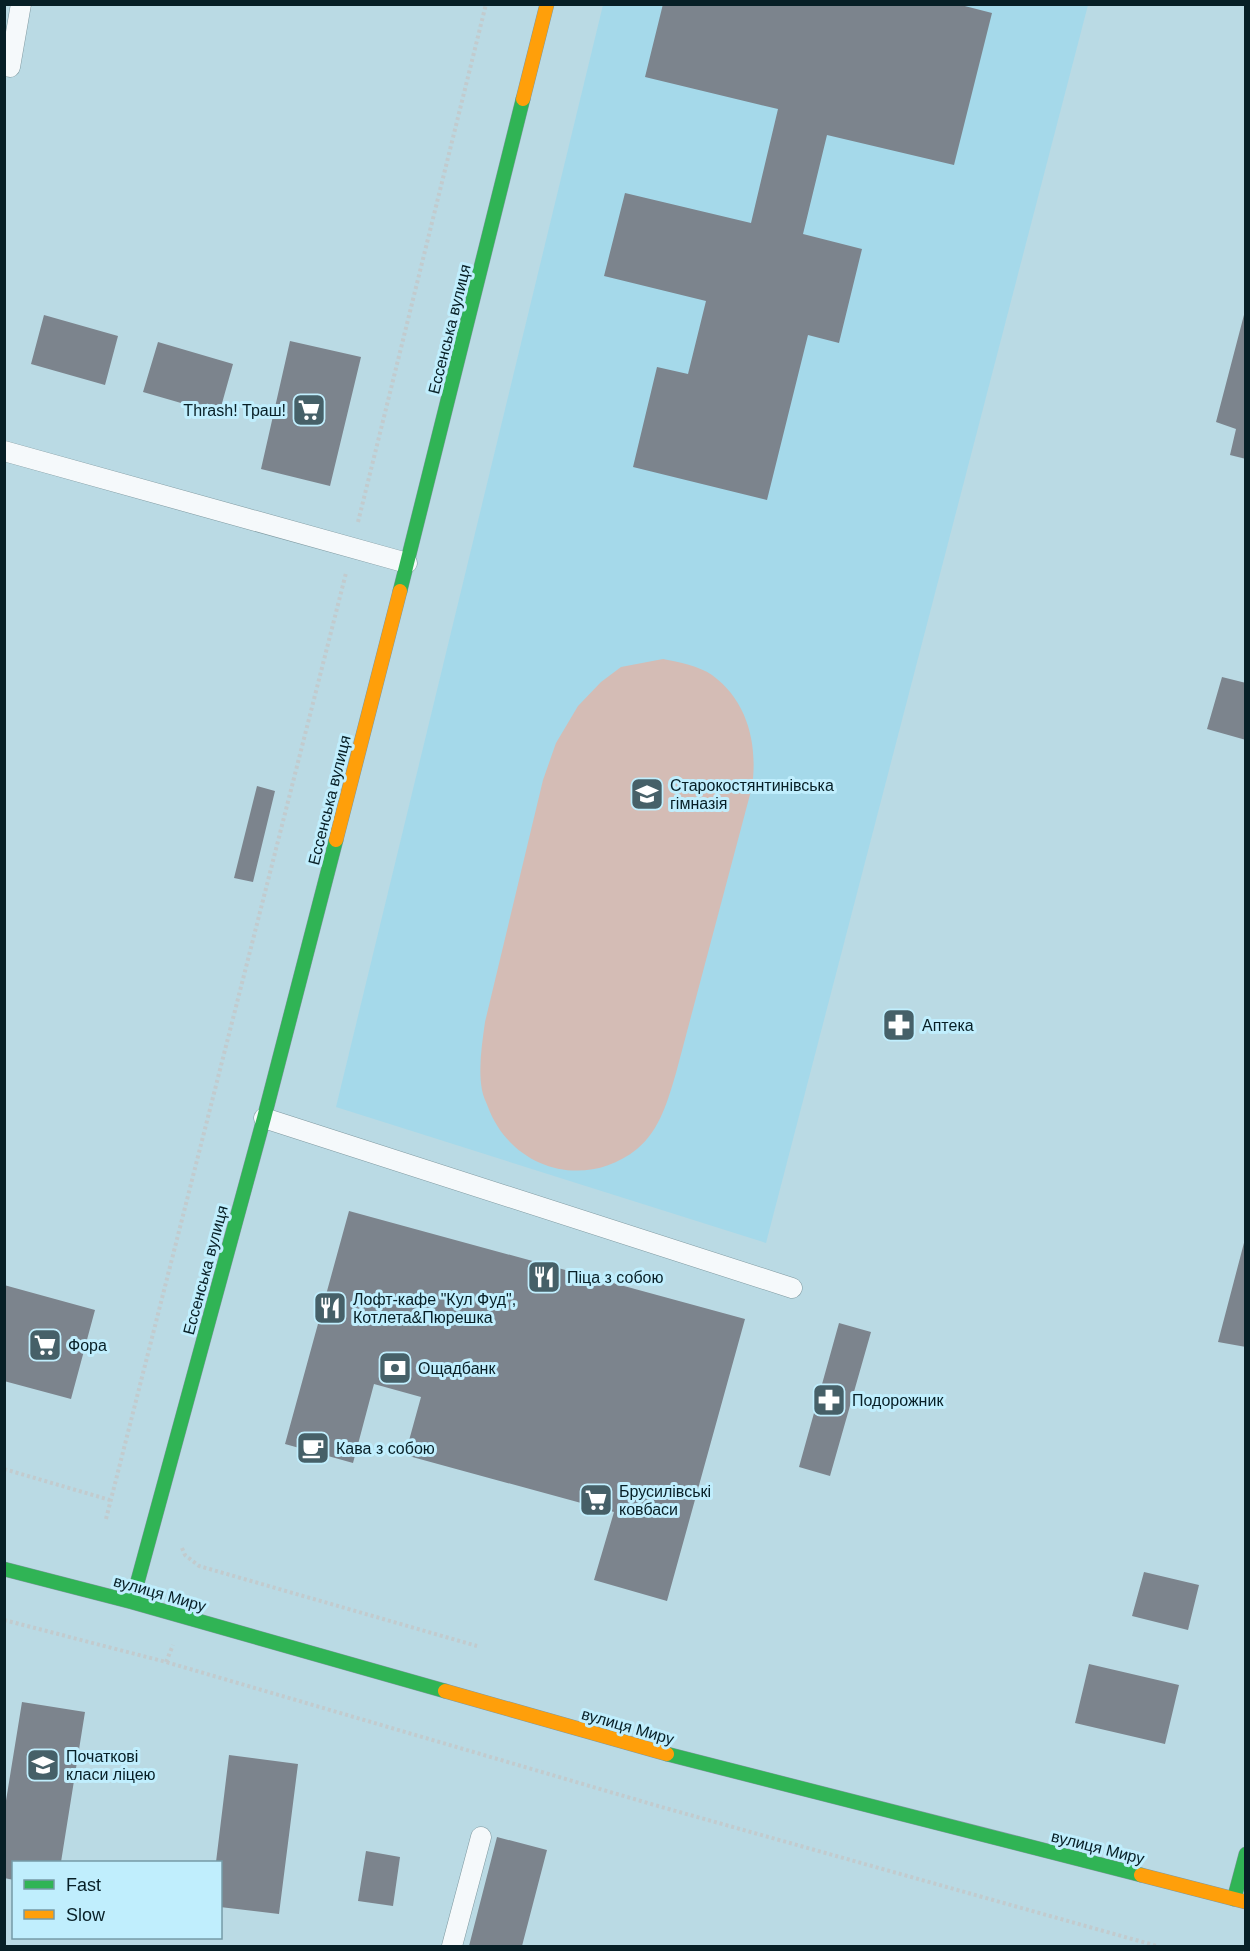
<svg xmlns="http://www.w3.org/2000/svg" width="1250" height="1951" viewBox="0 0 1250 1951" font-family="Arial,sans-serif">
<rect width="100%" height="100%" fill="#badae4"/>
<!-- built -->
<path fill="#a5d9ea" d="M 603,5 L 1088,5 L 766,1243 L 336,1107 Z"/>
<!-- green -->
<path fill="#d4bcb5" d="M 663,659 C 679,662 699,666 712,675 C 748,701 758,745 752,787 L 676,1073 C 668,1100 660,1130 637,1149 C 585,1191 511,1169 488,1107 C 486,1102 483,1096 482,1090 C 478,1068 482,1044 485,1022 L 543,780 L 556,743 L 578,706 L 601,682 L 621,667 Z"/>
<!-- building -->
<path fill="#7c848d" d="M 663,4 L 957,4 L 992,13 L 954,165 L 827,135 L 803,234 L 862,249 L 839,343 L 808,335 L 767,500 L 633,467 L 657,367 L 688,374 L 706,301 L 604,276 L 625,193 L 751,223 L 778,109 L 645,77 Z
M 1245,311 L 1246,311 L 1246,459 L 1230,455 L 1236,429 L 1216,422 Z
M 44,315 L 118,336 L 105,385 L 31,364 Z
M 290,341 L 361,357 L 330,486 L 261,469 Z
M 158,342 L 233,364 L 219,414 L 143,392 Z
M 1222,677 L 1246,683 L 1246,740 L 1207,729 Z
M 257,786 L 275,791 L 253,882 L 234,878 Z
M 349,1211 L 745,1319 L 667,1601 L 594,1580 L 614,1512 L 405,1455 L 421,1397 L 374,1384 L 353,1463 L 285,1444 Z
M 1245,1239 L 1246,1239 L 1246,1347 L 1218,1342 Z
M 4,1285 L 95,1310 L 71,1399 L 4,1381 Z
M 839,1323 L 871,1332 L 830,1476 L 799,1467 Z
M 1144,1572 L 1199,1585 L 1188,1630 L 1132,1616 Z
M 1089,1664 L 1179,1685 L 1165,1744 L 1075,1723 Z
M 22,1702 L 85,1712 L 61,1862 L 14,1862 L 14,1880 L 4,1878 L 4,1813 Z
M 229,1755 L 298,1764 L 279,1914 L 220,1907 L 220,1862 L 216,1862 Z
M 497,1837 L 547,1850 L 522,1946 L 469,1946 Z
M 366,1851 L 400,1857 L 393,1906 L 358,1901 Z"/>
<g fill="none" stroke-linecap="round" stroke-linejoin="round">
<defs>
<path id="lane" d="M 4,66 L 10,67 L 21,4
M 4,451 L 407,563
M 264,1118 L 792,1288
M 452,1946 L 481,1837"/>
<path id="fast" d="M 400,591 L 523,99
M 4,1569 L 132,1602 L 445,1691
M 132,1602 L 264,1118 L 336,840
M 667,1754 L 1141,1875
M 1234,1899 L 1246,1854"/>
<path id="slow" d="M 523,99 L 547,4
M 336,840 L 400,591
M 445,1691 L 667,1754
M 1141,1875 L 1246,1902"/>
</defs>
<!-- lane casing -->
<use href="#lane" stroke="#7f99a0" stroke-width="21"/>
<!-- fast casing -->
<use href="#fast" stroke="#7f99a0" stroke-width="15"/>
<!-- slow casing -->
<use href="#slow" stroke="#7f99a0" stroke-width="15"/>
<!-- path -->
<path stroke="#c2cbce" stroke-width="4" stroke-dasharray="3 3" stroke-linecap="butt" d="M 358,522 L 486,4
M 4,1469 L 110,1500
M 106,1519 L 346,573
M 182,1548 L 185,1555 L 199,1566 L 477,1646
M 4,1620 L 166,1662 L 658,1806 L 1157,1946
M 166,1662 L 173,1645"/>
<!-- lane -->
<use href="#lane" stroke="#f5f9fb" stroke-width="20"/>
<!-- fast -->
<use href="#fast" stroke="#30b455" stroke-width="14"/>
<!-- slow -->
<use href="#slow" stroke="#ff9f0a" stroke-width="14"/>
</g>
<!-- icons -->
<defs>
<symbol id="supermarket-square" viewBox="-11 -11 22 22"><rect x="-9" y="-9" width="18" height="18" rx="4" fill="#466068" stroke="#c0eefd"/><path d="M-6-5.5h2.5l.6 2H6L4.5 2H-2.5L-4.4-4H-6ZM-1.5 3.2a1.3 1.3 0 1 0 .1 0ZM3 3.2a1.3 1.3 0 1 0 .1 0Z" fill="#fff"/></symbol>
<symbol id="school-square" viewBox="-11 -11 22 22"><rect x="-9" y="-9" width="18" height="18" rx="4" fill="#466068" stroke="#c0eefd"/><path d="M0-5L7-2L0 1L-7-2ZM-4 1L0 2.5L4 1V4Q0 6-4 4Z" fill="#fff"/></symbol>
<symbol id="pharmacy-square" viewBox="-11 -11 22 22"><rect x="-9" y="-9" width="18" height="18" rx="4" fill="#466068" stroke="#c0eefd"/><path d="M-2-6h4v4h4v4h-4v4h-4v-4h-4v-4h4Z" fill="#fff"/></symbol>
<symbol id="restaurant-square" viewBox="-11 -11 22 22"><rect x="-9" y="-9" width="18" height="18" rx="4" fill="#466068" stroke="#c0eefd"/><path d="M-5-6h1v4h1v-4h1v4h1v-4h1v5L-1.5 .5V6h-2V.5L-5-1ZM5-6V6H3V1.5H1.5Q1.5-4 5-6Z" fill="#fff"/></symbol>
<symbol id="bank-square" viewBox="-11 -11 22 22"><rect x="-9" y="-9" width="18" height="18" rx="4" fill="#466068" stroke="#c0eefd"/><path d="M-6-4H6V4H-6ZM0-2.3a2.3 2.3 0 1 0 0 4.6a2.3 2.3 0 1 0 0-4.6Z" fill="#fff"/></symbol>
<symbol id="cafe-square" viewBox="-11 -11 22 22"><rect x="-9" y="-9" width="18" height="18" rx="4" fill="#466068" stroke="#c0eefd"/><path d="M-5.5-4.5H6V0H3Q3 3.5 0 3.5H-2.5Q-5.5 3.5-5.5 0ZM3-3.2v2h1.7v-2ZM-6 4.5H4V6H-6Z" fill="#fff"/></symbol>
</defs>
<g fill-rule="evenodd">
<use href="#supermarket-square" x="290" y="391" width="38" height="38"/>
<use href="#school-square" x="628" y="775" width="38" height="38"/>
<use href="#pharmacy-square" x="880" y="1006" width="38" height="38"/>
<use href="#restaurant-square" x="525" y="1258" width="38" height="38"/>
<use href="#restaurant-square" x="311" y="1289" width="38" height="38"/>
<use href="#supermarket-square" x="26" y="1326" width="38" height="38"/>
<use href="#bank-square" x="376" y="1349" width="38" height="38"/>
<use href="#pharmacy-square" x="810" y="1381" width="38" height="38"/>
<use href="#cafe-square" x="294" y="1429" width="38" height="38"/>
<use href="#supermarket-square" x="577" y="1481" width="38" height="38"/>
<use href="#school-square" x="24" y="1746" width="38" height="38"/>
</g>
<g text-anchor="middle" stroke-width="6" stroke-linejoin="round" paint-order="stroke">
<!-- street labels -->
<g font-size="16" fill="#071f26" stroke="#c0eefd">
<text transform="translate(449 329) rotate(-76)" y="6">Ессенська вулиця</text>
<text transform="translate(329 800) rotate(-76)" y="6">Ессенська вулиця</text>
<text transform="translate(205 1270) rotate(-75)" y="6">Ессенська вулиця</text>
<text transform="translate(160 1593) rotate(16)" y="6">вулиця Миру</text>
<text transform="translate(628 1726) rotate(16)" y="6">вулиця Миру</text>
<text transform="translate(1098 1847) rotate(14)" y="6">вулиця Миру</text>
</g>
<!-- poi labels -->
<g font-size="16" fill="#071f26" stroke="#c0eefd" text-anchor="start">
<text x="286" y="416" text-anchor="end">Thrash! Траш!</text>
<text x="670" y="791">Старокостянтинівська<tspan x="670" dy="18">гімназія</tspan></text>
<text x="922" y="1031">Аптека</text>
<text x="567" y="1283">Піца з собою</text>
<text x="353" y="1305">Лофт-кафе "Кул Фуд",<tspan x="353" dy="18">Котлета&amp;Пюрешка</tspan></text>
<text x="68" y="1351">Фора</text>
<text x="418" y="1374">Ощадбанк</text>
<text x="852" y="1406">Подорожник</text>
<text x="336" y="1454">Кава з собою</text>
<text x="619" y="1497">Брусилівські<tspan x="619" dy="18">ковбаси</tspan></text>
<text x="66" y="1762">Початкові<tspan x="66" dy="18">класи ліцею</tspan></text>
</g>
</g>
<!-- border -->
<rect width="1250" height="1951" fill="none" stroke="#071f26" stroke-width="12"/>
<!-- legend -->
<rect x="12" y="1861" width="210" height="78" fill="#c0eefd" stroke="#769ba7" stroke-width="1.5"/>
<rect x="24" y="1880" width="30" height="9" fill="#30b455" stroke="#769ba7" stroke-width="1.5"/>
<text x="66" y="1891" font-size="18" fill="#071f26">Fast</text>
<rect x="24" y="1910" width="30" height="9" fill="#ff9f0a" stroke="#769ba7" stroke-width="1.5"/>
<text x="66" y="1921" font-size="18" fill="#071f26">Slow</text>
</svg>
